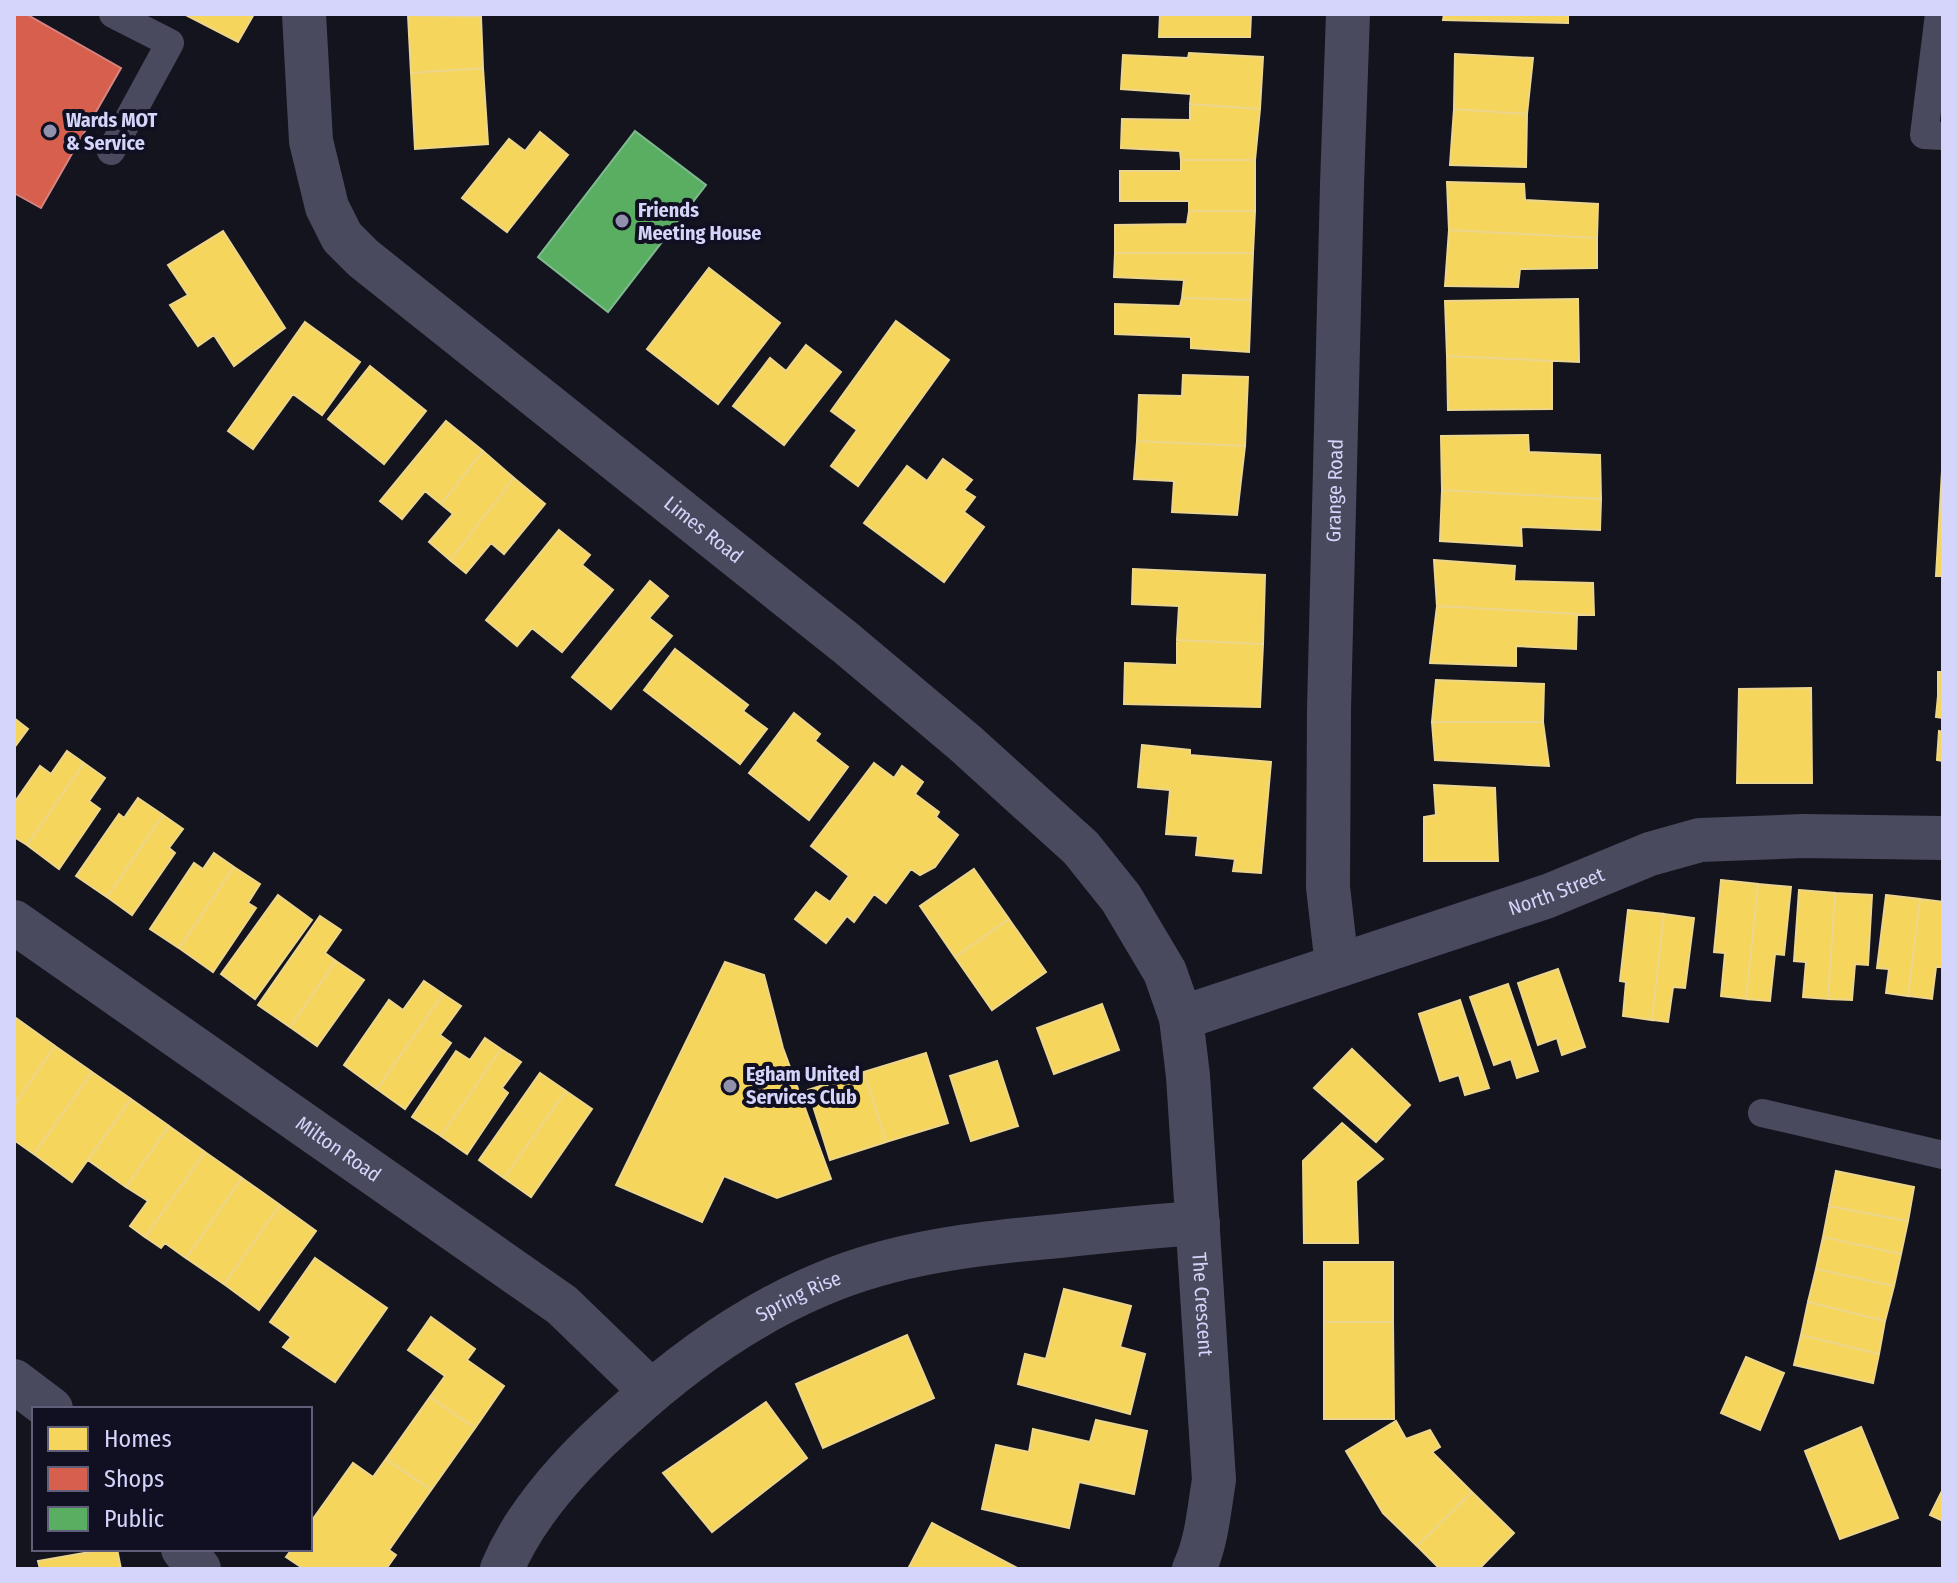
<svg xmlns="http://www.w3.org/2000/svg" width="1957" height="1583" viewBox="0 0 1957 1583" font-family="'Fira Sans Condensed',sans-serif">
<rect width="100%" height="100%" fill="#14141e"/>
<!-- homes -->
<path fill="#f6d55c" stroke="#ecd58c" stroke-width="2" d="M 184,14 L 254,14 L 238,42 Z
M 1160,14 L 1251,14 L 1250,37 L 1159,37 Z
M 1444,14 L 1568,14 L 1568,23 L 1443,20 Z
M 408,15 L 481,17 L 483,68 L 411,73 Z
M 1189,53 L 1263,57 L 1260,109 L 1190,104 L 1191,94 L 1121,89 L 1123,55 L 1188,58 Z
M 1455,54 L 1533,58 L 1527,114 L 1454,109 Z
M 483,68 L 488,144 L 415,149 L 411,73 Z
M 1190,104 L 1260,109 L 1255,160 L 1181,160 L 1180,151 L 1121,148 L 1122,119 L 1190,120 Z
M 1454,109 L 1527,114 L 1526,167 L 1450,165 Z
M 540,132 L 568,155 L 507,232 L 462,198 L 509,139 L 525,151 Z
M 1181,160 L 1255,160 L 1255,211 L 1189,211 L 1189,201 L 1120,201 L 1120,171 L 1181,171 Z
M 1447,182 L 1524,184 L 1525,200 L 1598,204 L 1597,238 L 1449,230 Z
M 1189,211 L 1255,211 L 1253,253 L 1115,253 L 1115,225 L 1187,224 Z
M 1449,230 L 1597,238 L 1597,268 L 1520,269 L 1518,287 L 1445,286 Z
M 223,231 L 285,328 L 234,366 L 214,335 L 198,346 L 170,305 L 188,295 L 168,265 Z
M 1115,253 L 1253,253 L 1251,300 L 1182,298 L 1184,280 L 1114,277 Z
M 709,268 L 780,323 L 718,404 L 647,349 Z
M 1182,298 L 1251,300 L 1249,352 L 1191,348 L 1191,337 L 1115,334 L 1115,304 L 1180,306 Z
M 1578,299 L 1579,362 L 1447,356 L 1445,301 Z
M 896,321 L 949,360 L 858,486 L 831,466 L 857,430 L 831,411 Z
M 305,322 L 360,362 L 322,415 L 293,394 L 253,449 L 228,431 Z
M 806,345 L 841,372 L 784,445 L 733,406 L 770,358 L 786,371 Z
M 1447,356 L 1552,361 L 1552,409 L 1448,410 Z
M 370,366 L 426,411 L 384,464 L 328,419 Z
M 1183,375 L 1248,377 L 1245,446 L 1137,441 L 1139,395 L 1182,396 Z
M 446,421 L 483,451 L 441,504 L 425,491 L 402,519 L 380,501 Z
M 1528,435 L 1529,452 L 1600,455 L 1601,499 L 1442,490 L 1441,436 Z
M 1137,441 L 1245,446 L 1237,515 L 1172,512 L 1174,481 L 1134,479 Z
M 483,451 L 514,478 L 450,560 L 429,542 L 453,514 L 441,504 Z
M 943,459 L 972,480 L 964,490 L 975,497 L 964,512 L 984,527 L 944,582 L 864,523 L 907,466 L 927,481 Z
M 1942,471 L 1943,471 L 1943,524 L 1939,524 Z
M 514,478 L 545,504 L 504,554 L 491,543 L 466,573 L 450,560 Z
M 1442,490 L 1601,499 L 1600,530 L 1521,527 L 1522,546 L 1440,541 Z
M 1939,524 L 1943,524 L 1943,576 L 1936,576 Z
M 559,530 L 590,555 L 582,565 L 613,590 L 562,652 L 532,628 L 517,646 L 486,620 Z
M 1434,560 L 1515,566 L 1514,581 L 1593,583 L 1594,615 L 1437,606 Z
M 1133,569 L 1265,575 L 1263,644 L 1177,640 L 1179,606 L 1132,604 Z
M 650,581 L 668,596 L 649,618 L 672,636 L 611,709 L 572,677 Z
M 1437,606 L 1577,614 L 1576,649 L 1516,646 L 1516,666 L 1430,663 Z
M 1177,640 L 1263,644 L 1260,707 L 1124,704 L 1125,663 L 1177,665 Z
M 675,649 L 748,705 L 743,711 L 767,729 L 740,764 L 644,690 Z
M 1938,672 L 1943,672 L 1943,696 L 1938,696 Z
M 1436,680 L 1544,684 L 1543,722 L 1432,722 Z
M 1811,688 L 1812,783 L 1737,783 L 1739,689 Z
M 1938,696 L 1943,696 L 1943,718 L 1936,717 Z
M 794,713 L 820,734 L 815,741 L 848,767 L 809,820 L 749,773 Z
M 14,718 L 28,729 L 14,748 Z
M 1432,722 L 1543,722 L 1549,766 L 1435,760 Z
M 1939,731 L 1943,732 L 1943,761 L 1937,760 Z
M 1142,745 L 1190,750 L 1190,755 L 1271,762 L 1261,873 L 1233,871 L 1235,859 L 1196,855 L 1198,836 L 1166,834 L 1170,790 L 1138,787 Z
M 67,751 L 84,763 L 27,845 L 14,837 L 14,803 L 40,766 L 51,774 Z
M 84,763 L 105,778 L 89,801 L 100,809 L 59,869 L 27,845 Z
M 874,763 L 894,778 L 902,766 L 923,782 L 915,794 L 939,812 L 936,817 L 958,835 L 935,867 L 920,875 L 911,869 L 886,903 L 874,894 L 854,922 L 847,916 L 826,943 L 795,919 L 816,892 L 830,902 L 849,876 L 811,846 Z
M 1434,785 L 1495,788 L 1498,861 L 1424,861 L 1424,817 L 1436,815 Z
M 138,798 L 163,815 L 107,897 L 76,876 L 119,814 L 124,818 Z
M 163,815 L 183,829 L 169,848 L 175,853 L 132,915 L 107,897 Z
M 214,853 L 234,867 L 179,948 L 150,929 L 194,863 L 203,869 Z
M 234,867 L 260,884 L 248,903 L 256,908 L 213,972 L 179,948 Z
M 974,869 L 1009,919 L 955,957 L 920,906 Z
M 1721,880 L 1758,884 L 1746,999 L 1721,996 L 1725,953 L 1714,952 Z
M 1758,884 L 1791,887 L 1784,955 L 1775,954 L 1770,1001 L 1746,999 Z
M 1799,890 L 1835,893 L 1828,999 L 1803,997 L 1806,962 L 1794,961 Z
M 1835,893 L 1872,895 L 1868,965 L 1855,964 L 1852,1000 L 1828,999 Z
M 278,895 L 312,920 L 255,999 L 221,974 Z
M 1886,895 L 1920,899 L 1908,996 L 1886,993 L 1889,969 L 1877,968 Z
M 1920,899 L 1943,902 L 1943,967 L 1936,967 L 1932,999 L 1908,996 Z
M 1628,910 L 1664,914 L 1652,1020 L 1623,1016 L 1626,982 L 1620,981 Z
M 1664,914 L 1694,918 L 1685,988 L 1673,987 L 1668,1022 L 1652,1020 Z
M 320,916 L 341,930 L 325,953 L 336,961 L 290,1027 L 258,1005 Z
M 1009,919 L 1046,972 L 992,1010 L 955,957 Z
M 336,961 L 364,980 L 317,1046 L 290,1027 Z
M 725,962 L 764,975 L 783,1048 L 831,1179 L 777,1198 L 724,1176 L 702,1222 L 616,1185 Z
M 1558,969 L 1585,1047 L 1562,1055 L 1557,1038 L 1538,1045 L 1518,983 Z
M 424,981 L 443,994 L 377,1089 L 344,1065 L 389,1000 L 403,1010 Z
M 1508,984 L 1538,1071 L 1517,1078 L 1511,1059 L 1494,1065 L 1470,997 Z
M 443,994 L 461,1006 L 440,1035 L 451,1043 L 405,1109 L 377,1089 Z
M 1460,1000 L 1489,1088 L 1465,1095 L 1459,1075 L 1440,1081 L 1419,1014 Z
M 1102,1004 L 1119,1050 L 1054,1074 L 1037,1028 Z
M 16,1018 L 55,1046 L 14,1105 L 14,1021 Z
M 485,1038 L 501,1049 L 441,1136 L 412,1117 L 456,1051 L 470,1060 Z
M 55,1046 L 92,1072 L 34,1154 L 14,1140 L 14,1105 Z
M 501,1049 L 521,1062 L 502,1088 L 508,1093 L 467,1154 L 441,1136 Z
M 1352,1049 L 1410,1105 L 1376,1142 L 1314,1088 Z
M 926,1053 L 948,1123 L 886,1142 L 864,1072 Z
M 997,1061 L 1018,1126 L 971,1141 L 950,1076 Z
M 92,1072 L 131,1099 L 72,1182 L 34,1154 Z
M 864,1072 L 886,1142 L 830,1160 L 808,1090 Z
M 540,1073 L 566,1091 L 504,1178 L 479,1160 Z
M 566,1091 L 592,1109 L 531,1197 L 504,1178 Z
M 131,1099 L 169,1126 L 126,1187 L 88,1160 Z
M 1342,1123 L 1383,1159 L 1356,1181 L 1358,1243 L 1304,1243 L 1303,1161 Z
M 169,1126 L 205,1152 L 145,1237 L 130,1226 L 148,1201 L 126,1187 Z
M 205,1152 L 242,1178 L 186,1258 L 165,1243 L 161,1248 L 145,1237 Z
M 1836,1171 L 1914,1187 L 1908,1221 L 1829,1206 Z
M 242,1178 L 280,1205 L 224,1284 L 186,1258 Z
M 280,1205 L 316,1231 L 259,1310 L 224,1284 Z
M 1829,1206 L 1908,1221 L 1901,1254 L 1823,1237 Z
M 1823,1237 L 1901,1254 L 1894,1286 L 1816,1269 Z
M 315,1258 L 387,1308 L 335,1382 L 283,1347 L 291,1337 L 270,1322 Z
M 1324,1262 L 1393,1262 L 1393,1322 L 1324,1322 Z
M 1816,1269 L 1894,1286 L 1885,1321 L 1808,1302 Z
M 1064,1289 L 1131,1306 L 1120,1347 L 1145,1354 L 1130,1414 L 1018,1384 L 1025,1354 L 1046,1359 Z
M 1808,1302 L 1885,1321 L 1879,1354 L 1801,1335 Z
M 431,1317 L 475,1349 L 467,1360 L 504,1386 L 475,1428 L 430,1397 L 445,1376 L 408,1350 Z
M 1324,1322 L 1393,1322 L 1394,1419 L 1324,1419 Z
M 907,1335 L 934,1398 L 823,1448 L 796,1384 Z
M 1801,1335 L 1879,1354 L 1873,1383 L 1794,1365 Z
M 1746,1357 L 1784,1373 L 1760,1430 L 1721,1413 Z
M 430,1397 L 475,1428 L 431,1490 L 386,1459 Z
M 766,1402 L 807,1458 L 712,1532 L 663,1473 Z
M 1096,1420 L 1147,1431 L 1134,1494 L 1079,1482 L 1069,1528 L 982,1509 L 996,1445 L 1029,1452 L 1033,1429 L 1090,1442 Z
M 1396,1421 L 1406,1439 L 1430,1430 L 1440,1447 L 1432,1452 L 1472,1492 L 1417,1546 L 1383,1513 L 1346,1451 Z
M 1861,1427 L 1898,1518 L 1840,1539 L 1805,1451 Z
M 386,1459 L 431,1490 L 389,1550 L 396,1555 L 386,1569 L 304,1569 L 286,1557 L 292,1549 L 310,1549 L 310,1523 L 353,1463 L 373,1477 Z
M 1943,1489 L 1943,1521 L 1930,1515 Z
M 1472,1492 L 1514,1533 L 1479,1569 L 1440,1569 L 1417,1546 Z
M 932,1523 L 1019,1569 L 908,1569 Z
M 107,1549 L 117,1549 L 121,1569 L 40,1569 L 38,1561 Z"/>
<!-- shops -->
<path fill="#d6604d" stroke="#d68382" stroke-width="2" d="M 14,14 L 26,14 L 121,68 L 41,208 L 14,193 Z"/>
<!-- public -->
<path fill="#5aae61" stroke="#7fba90" stroke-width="2" d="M 635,131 L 706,185 L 608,312 L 538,257 Z"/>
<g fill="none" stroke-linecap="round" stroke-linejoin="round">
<!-- lane -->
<path stroke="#4a4a5e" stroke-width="28" d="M 1939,14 L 1924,135 L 1943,136
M 111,151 L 170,43 L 113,14
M 1762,1113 L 1943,1155"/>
<!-- street -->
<g stroke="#4a4a5e" stroke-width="44">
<path id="s1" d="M 304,14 L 311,141 L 327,207 L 342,237 L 363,258 L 846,643 L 965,743 L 1081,848 L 1121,898 L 1165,972 L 1181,1018 L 1188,1076 L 1214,1480 C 1209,1509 1207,1542 1194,1569"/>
<path id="s2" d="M 14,922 L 562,1305 L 651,1391"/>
<path id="s3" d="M 1337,966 L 1328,887 L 1329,710 L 1342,185 L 1348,14"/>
<path id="s4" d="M 1181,1018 L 1548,896 L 1650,854 L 1700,840 L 1803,836 L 1943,838"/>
<path d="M 14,1381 L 51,1409"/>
<path d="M 183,1549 L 199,1569"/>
<path id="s5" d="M 502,1569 C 527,1509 578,1456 626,1414 C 683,1362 750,1314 822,1284 C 897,1252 979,1243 1059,1236 C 1105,1231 1152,1226 1198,1223"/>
</g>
</g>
<!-- markers -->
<g fill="#9191ae" stroke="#111022" stroke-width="3">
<circle cx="50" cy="131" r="8"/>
<circle cx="622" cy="221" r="8"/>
<circle cx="730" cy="1086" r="8"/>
</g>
<g text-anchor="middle" stroke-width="8" stroke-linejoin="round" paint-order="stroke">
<!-- poi labels -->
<g font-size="20" font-weight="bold" fill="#d5d5fc" stroke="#111022" text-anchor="start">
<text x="66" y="127">Wards MOT<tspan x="66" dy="23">&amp; Service</tspan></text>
<text x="638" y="217">Friends<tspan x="638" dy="23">Meeting House</tspan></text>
<text x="746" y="1081">Egham United<tspan x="746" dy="23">Services Club</tspan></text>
</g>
<!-- street labels -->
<g font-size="20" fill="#d5d5fc" stroke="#111022">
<text dy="7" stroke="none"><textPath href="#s3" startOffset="476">Grange Road</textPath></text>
<text dy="7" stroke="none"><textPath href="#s1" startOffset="694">Limes Road</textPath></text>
<text dy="7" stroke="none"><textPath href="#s4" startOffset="396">North Street</textPath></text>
<text dy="7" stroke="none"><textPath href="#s2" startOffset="396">Milton Road</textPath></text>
<text dy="7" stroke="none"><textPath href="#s5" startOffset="410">Spring Rise</textPath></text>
<text dy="7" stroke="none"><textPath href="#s1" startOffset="1674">The Crescent</textPath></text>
</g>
</g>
<!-- border -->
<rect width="1957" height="1583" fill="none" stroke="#d5d5fc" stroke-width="32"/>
<!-- legend -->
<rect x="32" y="1407" width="280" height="144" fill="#111022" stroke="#5f5f79" stroke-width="2"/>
<rect x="48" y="1427" width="40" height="24" fill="#f6d55c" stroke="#5f5f79" stroke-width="2"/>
<text x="104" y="1447" font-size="24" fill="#d5d5fc">Homes</text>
<rect x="48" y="1467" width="40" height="24" fill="#d6604d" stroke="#5f5f79" stroke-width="2"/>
<text x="104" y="1487" font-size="24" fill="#d5d5fc">Shops</text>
<rect x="48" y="1507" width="40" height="24" fill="#5aae61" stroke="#5f5f79" stroke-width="2"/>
<text x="104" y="1527" font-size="24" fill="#d5d5fc">Public</text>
</svg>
